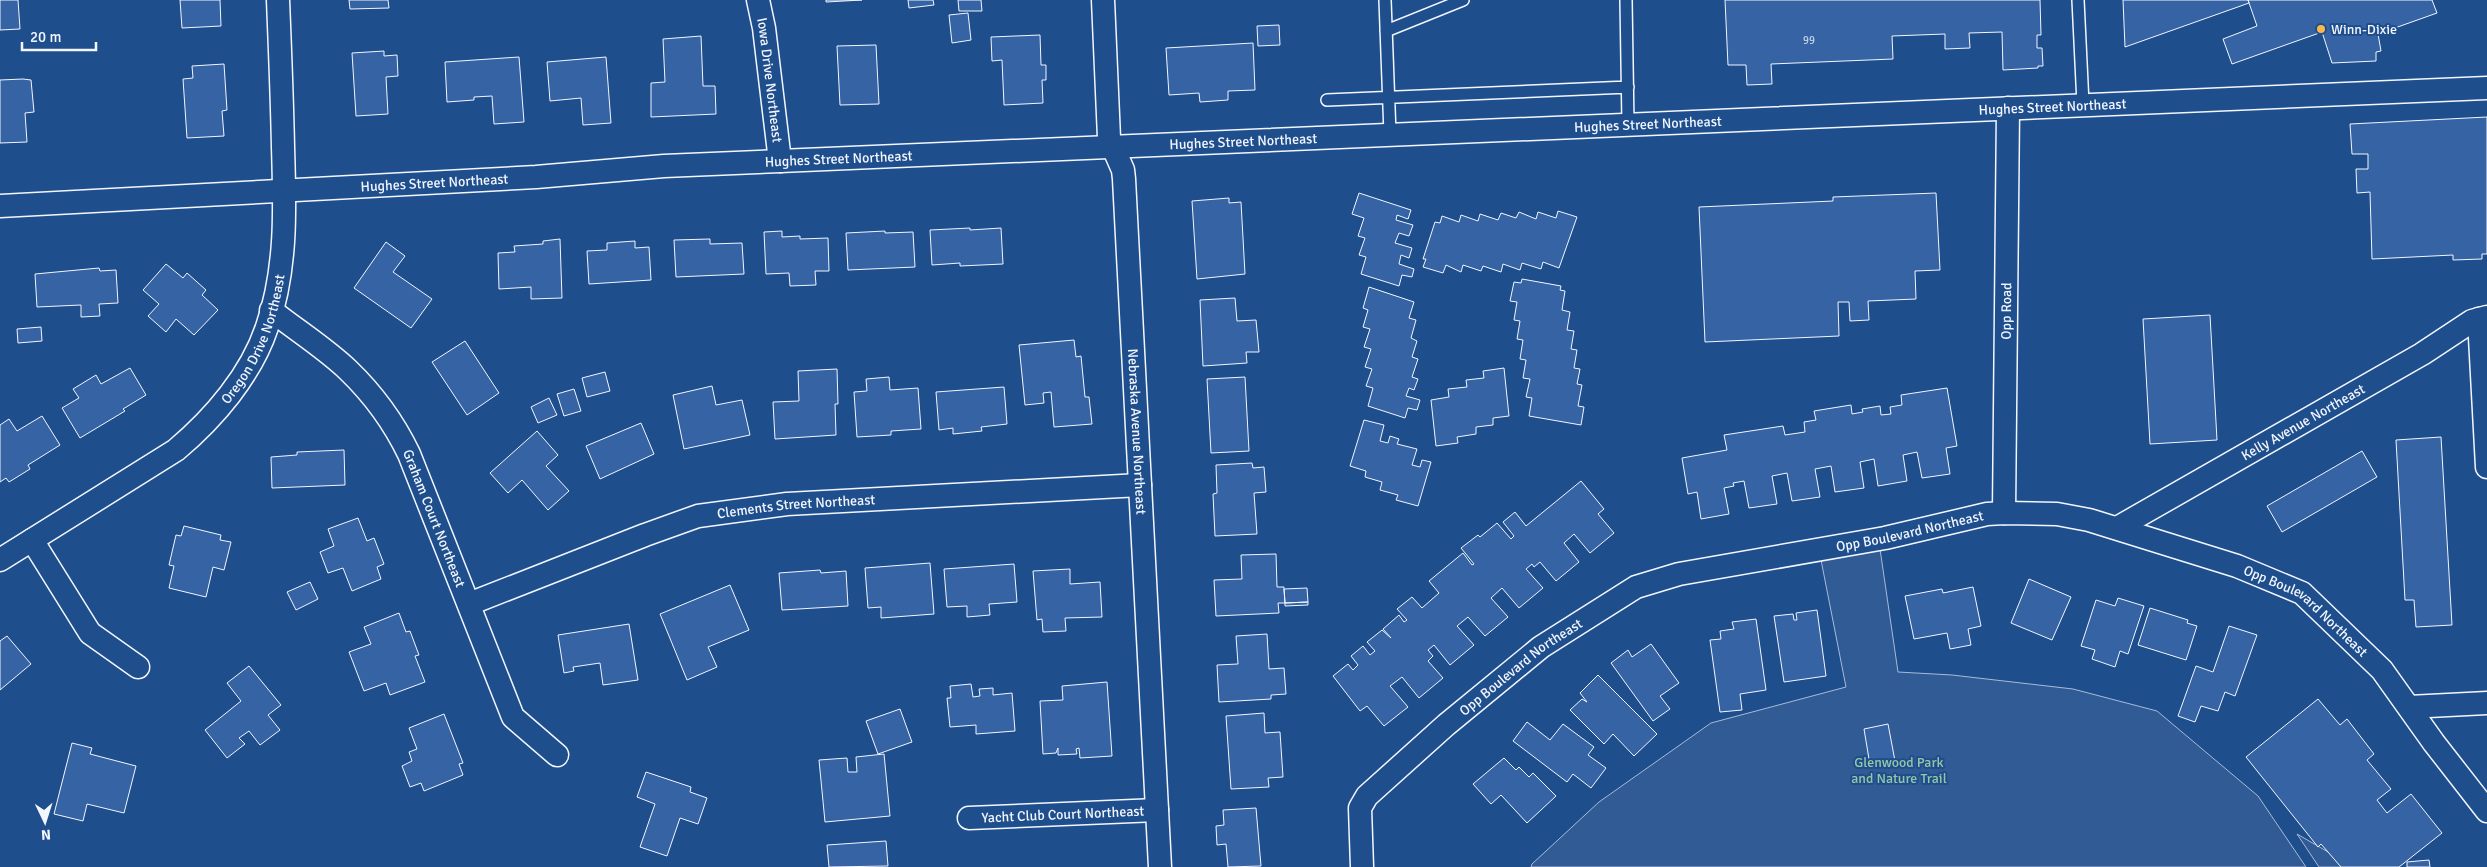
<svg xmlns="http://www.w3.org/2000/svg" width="2487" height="867" viewBox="0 0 2487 867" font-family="Signika,sans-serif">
<rect width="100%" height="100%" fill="#1f4e8c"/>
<!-- green -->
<path fill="#305b95" stroke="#a8bbd7" d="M 1880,549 L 1898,672 L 1952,675 L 2073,689 L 2157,711 L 2258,796 L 2306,867 L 1531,867 L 1532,864 L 1599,802 L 1711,723 L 1846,687 L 1821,560 Z
M 2297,834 L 2354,867 L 2319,867 Z"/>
<!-- building -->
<path fill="#3563a3" stroke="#f2f6ff" d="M 0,0 L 18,0 L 20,29 L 0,30 Z
M 180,0 L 220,0 L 221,26 L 182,28 Z
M 349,0 L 388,0 L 389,8 L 350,9 Z
M 826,0 L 862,0 L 826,2 Z
M 908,0 L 933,0 L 934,5 L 909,8 Z
M 958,0 L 981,0 L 982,11 L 959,11 Z
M 1725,0 L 2040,0 L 2041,35 L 2037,35 L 2037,48 L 2042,48 L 2043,66 L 2038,66 L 2038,68 L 2003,70 L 2002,32 L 1969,33 L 1970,48 L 1945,49 L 1945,34 L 1892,36 L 1893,59 L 1771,64 L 1772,84 L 1747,85 L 1746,65 L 1728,65 Z
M 2123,0 L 2248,0 L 2249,3 L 2125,47 Z
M 2248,0 L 2432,0 L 2437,13 L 2378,34 L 2381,51 L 2376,52 L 2376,61 L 2332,63 L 2322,32 L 2232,64 L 2223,39 L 2257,26 Z
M 968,13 L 971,40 L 952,43 L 949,15 Z
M 1279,25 L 1280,45 L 1258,46 L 1257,26 Z
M 1040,35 L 1041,65 L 1046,65 L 1046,80 L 1042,80 L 1043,103 L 1004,105 L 1002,60 L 992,61 L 991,37 Z
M 701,36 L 703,86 L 715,86 L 716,114 L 651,117 L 651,83 L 665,82 L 663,39 Z
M 1253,43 L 1255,90 L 1228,91 L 1228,100 L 1200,102 L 1199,93 L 1169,95 L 1166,48 Z
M 876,45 L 879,104 L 840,105 L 837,46 Z
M 384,51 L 384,56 L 397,55 L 398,76 L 386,77 L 388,114 L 356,116 L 352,53 Z
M 519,57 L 524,122 L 494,124 L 492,96 L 474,97 L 474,100 L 447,102 L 445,62 Z
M 606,57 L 611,123 L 583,125 L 581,98 L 550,101 L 547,62 Z
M 224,64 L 227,110 L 222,111 L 224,136 L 187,138 L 183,79 L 193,78 L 192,66 Z
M 23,79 L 31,80 L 34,112 L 25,113 L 27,142 L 0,143 L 0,80 Z
M 2487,117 L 2487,254 L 2482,254 L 2482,259 L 2453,260 L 2453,255 L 2372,259 L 2370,192 L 2357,193 L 2356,169 L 2368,169 L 2368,154 L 2352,154 L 2350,124 Z
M 1359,193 L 1411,210 L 1408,219 L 1397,215 L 1396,220 L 1413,225 L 1409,236 L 1399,233 L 1395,243 L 1412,248 L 1409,258 L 1401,255 L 1399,264 L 1414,269 L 1412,277 L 1402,275 L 1399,286 L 1361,274 L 1366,257 L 1359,255 L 1365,238 L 1358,236 L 1364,218 L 1352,214 Z
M 1936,193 L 1940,270 L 1915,271 L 1916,299 L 1868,301 L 1869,320 L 1850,321 L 1849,302 L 1838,302 L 1839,336 L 1705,342 L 1699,207 L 1833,201 L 1833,197 Z
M 1229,198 L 1229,203 L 1241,202 L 1245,274 L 1197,279 L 1192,201 Z
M 1558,211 L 1577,217 L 1559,268 L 1543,262 L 1541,269 L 1522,263 L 1520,270 L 1503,264 L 1501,272 L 1483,266 L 1481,271 L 1463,265 L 1461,272 L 1446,265 L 1443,273 L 1423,267 L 1426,259 L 1423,259 L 1435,222 L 1440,223 L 1442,216 L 1459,222 L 1461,215 L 1478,221 L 1480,214 L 1498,220 L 1501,213 L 1516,218 L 1519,212 L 1536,219 L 1538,212 L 1556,218 Z
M 970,228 L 970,230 L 1001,228 L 1003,264 L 960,266 L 960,263 L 932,265 L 930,230 Z
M 782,231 L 782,237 L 800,236 L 800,239 L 828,238 L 829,271 L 815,271 L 816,285 L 790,286 L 789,273 L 766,274 L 764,232 Z
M 885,231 L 885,233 L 913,232 L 915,267 L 848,270 L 846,233 Z
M 560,239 L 562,298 L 531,299 L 531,287 L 499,289 L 498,253 L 515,252 L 514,246 L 543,244 L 543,241 Z
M 710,239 L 710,244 L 742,243 L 744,274 L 676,277 L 674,240 Z
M 635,241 L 635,248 L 649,247 L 651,280 L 589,284 L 587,251 L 607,250 L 607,243 Z
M 386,242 L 405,256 L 393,272 L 432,299 L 411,328 L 354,288 Z
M 166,264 L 183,278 L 187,273 L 206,290 L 202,295 L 218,310 L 194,335 L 176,319 L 166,332 L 148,316 L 159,304 L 143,290 Z
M 99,268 L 100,271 L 116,270 L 118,303 L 99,304 L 100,316 L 81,317 L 81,305 L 37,307 L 35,274 Z
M 1522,279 L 1561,286 L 1560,290 L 1565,291 L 1562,310 L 1570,312 L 1567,330 L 1574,331 L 1571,349 L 1577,350 L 1574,368 L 1580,369 L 1577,384 L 1582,385 L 1578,406 L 1584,407 L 1581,425 L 1529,416 L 1532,398 L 1526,397 L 1530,379 L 1523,378 L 1526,360 L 1520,359 L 1523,340 L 1517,339 L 1520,321 L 1514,320 L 1517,302 L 1510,301 L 1514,282 L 1521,283 Z
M 1369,287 L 1414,302 L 1409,318 L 1416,320 L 1411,338 L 1417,341 L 1412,357 L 1418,359 L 1412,377 L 1418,379 L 1414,390 L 1409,388 L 1406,396 L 1420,400 L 1417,410 L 1408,408 L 1405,418 L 1368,406 L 1373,388 L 1366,386 L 1372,369 L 1365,367 L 1371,349 L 1364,347 L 1370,329 L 1363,327 L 1368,310 L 1363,308 Z
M 1235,298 L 1237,321 L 1256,320 L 1259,352 L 1246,352 L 1247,363 L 1203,366 L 1200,300 Z
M 2210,315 L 2217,440 L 2150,444 L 2143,319 Z
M 41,327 L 42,341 L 18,343 L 17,329 Z
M 1074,340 L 1076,357 L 1081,356 L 1085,397 L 1089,397 L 1092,424 L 1054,427 L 1051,392 L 1043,393 L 1044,403 L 1025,405 L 1019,345 Z
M 465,341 L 499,393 L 467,415 L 432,362 Z
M 130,368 L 146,395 L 123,409 L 125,411 L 80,438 L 62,408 L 79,398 L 73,389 L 96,375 L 101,384 Z
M 1504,368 L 1509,416 L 1493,418 L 1493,425 L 1476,427 L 1476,434 L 1457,437 L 1458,443 L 1436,446 L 1431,400 L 1449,397 L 1448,389 L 1467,387 L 1466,380 L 1484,378 L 1483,371 Z
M 837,369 L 838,404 L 835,404 L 836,435 L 775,439 L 773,402 L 799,401 L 798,371 Z
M 605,372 L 610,391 L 587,397 L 582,378 Z
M 889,377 L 890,390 L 918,388 L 921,429 L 891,431 L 891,435 L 857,437 L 854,392 L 867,391 L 866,379 Z
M 1245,377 L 1249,451 L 1211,453 L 1207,379 Z
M 712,386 L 716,405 L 742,400 L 750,435 L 684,449 L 673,395 Z
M 1004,387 L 1007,424 L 981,427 L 982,431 L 953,434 L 953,428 L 939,430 L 936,392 Z
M 1947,388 L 1957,446 L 1946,448 L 1950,474 L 1922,478 L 1917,452 L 1903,455 L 1907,481 L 1878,486 L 1874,459 L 1860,462 L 1864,488 L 1835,492 L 1831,466 L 1815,469 L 1820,497 L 1792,501 L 1787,473 L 1772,476 L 1777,504 L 1749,508 L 1744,481 L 1733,483 L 1734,486 L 1724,488 L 1729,514 L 1701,519 L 1697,492 L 1688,494 L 1682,458 L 1727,450 L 1724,435 L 1783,426 L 1785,435 L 1805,432 L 1804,422 L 1816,420 L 1814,411 L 1851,405 L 1852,414 L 1863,412 L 1862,409 L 1880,406 L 1881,415 L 1891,414 L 1890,407 L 1902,405 L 1901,395 Z
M 574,389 L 581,411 L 564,416 L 557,394 Z
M 549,398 L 557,415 L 538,423 L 531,407 Z
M 42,416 L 60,445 L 28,465 L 30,469 L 9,482 L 6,478 L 0,482 L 0,425 L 9,419 L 17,431 Z
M 1364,420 L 1384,425 L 1380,441 L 1388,443 L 1390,436 L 1399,439 L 1397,444 L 1417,449 L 1412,465 L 1420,467 L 1422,460 L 1431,462 L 1418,506 L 1396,500 L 1398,495 L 1380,490 L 1382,482 L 1365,477 L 1366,471 L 1350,466 Z
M 641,423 L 654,454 L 600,479 L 586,446 Z
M 537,431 L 558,455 L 546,466 L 569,491 L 548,510 L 522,480 L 508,493 L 490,473 Z
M 2441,437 L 2452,625 L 2416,627 L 2414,600 L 2405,600 L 2396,440 Z
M 344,450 L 345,485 L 272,488 L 271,457 L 297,455 L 297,452 Z
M 2362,451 L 2377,477 L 2282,532 L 2267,506 Z
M 1252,463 L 1253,468 L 1264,467 L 1266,492 L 1254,493 L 1257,534 L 1215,536 L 1213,494 L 1217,493 L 1216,465 Z
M 1581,481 L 1604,509 L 1598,514 L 1614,533 L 1590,553 L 1574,534 L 1564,543 L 1579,562 L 1556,581 L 1540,562 L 1534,567 L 1532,564 L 1526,569 L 1543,588 L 1519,608 L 1502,588 L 1491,598 L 1508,617 L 1485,636 L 1468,617 L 1457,626 L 1474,645 L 1450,665 L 1434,645 L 1428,650 L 1433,656 L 1428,661 L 1443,678 L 1419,698 L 1402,677 L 1390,686 L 1408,707 L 1384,726 L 1367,706 L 1360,711 L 1333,676 L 1348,664 L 1353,670 L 1358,665 L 1351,656 L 1363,646 L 1370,655 L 1375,651 L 1367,642 L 1382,630 L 1391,638 L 1383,629 L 1399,615 L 1404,622 L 1407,620 L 1397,609 L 1412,597 L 1422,608 L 1439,593 L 1429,581 L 1463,553 L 1472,565 L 1474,564 L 1461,548 L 1478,535 L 1480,537 L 1497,523 L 1511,539 L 1514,536 L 1503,522 L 1515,512 L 1526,526 Z
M 358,518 L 367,541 L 374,538 L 384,564 L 377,567 L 381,579 L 352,591 L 343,568 L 328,573 L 320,552 L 334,546 L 328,529 Z
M 184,526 L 221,535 L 220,540 L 231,542 L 224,570 L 213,567 L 206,597 L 169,588 L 174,566 L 169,565 L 176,535 L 181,536 Z
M 1276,554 L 1277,587 L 1284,587 L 1284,589 L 1285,603 L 1278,603 L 1279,613 L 1216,616 L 1214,580 L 1242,579 L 1241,555 Z
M 930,563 L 934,614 L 881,618 L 881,607 L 868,608 L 865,568 Z
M 1014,564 L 1017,602 L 989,604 L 990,615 L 967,617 L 967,606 L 947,607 L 944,569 Z
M 1070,569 L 1070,584 L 1100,582 L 1102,617 L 1065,618 L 1066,631 L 1043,632 L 1042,619 L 1037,620 L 1033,571 Z
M 820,570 L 821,573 L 846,571 L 848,606 L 782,610 L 779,573 Z
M 2029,579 L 2071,597 L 2052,640 L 2011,623 Z
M 310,582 L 318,599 L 296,610 L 287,592 Z
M 730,585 L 749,630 L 708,647 L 717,667 L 687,680 L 660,614 Z
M 1973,587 L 1981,626 L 1968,629 L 1971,645 L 1950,649 L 1947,633 L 1914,639 L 1905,596 L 1942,589 L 1943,593 Z
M 1307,588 L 1308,602 L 1285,603 L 1284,589 Z
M 2118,598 L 2144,606 L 2128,654 L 2120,651 L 2115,667 L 2092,659 L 2095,650 L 2081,646 L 2096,600 L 2115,606 Z
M 1308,602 L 1308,605 L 1285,606 L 1285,603 Z
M 2150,608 L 2188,620 L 2187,623 L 2197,626 L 2186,660 L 2138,645 Z
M 1817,610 L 1826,676 L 1784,682 L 1774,616 L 1793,614 L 1794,620 L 1797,620 L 1796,613 Z
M 399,613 L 406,632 L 410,631 L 419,655 L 415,656 L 425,682 L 390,695 L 386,683 L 364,691 L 349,652 L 371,644 L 364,627 Z
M 1756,619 L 1766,690 L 1740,694 L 1742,710 L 1720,712 L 1710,640 L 1721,639 L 1720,631 L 1734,629 L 1732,622 Z
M 629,624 L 638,680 L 603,685 L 600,663 L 573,667 L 574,671 L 564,673 L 558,635 Z
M 2229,626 L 2257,635 L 2235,696 L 2225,692 L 2218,711 L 2201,706 L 2195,722 L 2178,716 L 2196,666 L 2213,672 Z
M 1267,634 L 1269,669 L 1284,668 L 1286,694 L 1271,695 L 1271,699 L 1219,702 L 1217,665 L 1238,664 L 1236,636 Z
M 7,636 L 31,664 L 0,690 L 0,641 Z
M 1651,644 L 1679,683 L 1660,696 L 1670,709 L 1653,721 L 1611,663 L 1628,650 L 1632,657 Z
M 249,666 L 281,705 L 268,715 L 280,730 L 260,745 L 249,731 L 239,738 L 245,744 L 227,758 L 205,730 L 241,701 L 227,683 Z
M 1598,675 L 1657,734 L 1634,756 L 1613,734 L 1604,744 L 1570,710 L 1582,699 L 1587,702 L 1580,693 Z
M 1107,682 L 1112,756 L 1080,758 L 1079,748 L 1076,749 L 1077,754 L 1058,755 L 1058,748 L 1056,753 L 1043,754 L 1040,701 L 1063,700 L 1062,686 Z
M 971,684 L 973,697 L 980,696 L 979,689 L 993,688 L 993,695 L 1012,693 L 1015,731 L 976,734 L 976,725 L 950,727 L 947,698 L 951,698 L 950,686 Z
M 2318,699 L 2340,725 L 2347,719 L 2374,754 L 2367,760 L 2391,789 L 2377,800 L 2387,813 L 2411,794 L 2442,833 L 2399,867 L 2341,867 L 2321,844 L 2318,847 L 2246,757 Z
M 900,709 L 912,742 L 878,754 L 866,721 Z
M 1264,713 L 1265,733 L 1280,732 L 1283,777 L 1268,778 L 1269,787 L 1231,789 L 1226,716 Z
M 444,714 L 463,763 L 459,764 L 463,775 L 424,791 L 421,783 L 410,787 L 402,766 L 412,761 L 409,752 L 417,749 L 409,728 Z
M 1527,722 L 1550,740 L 1563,724 L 1594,747 L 1588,755 L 1606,768 L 1591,788 L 1573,774 L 1567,782 L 1513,741 Z
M 1888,724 L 1895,761 L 1870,765 L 1864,729 Z
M 72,743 L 92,748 L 90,754 L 136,766 L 124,813 L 87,804 L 83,821 L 54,814 Z
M 884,754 L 890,816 L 825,822 L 819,760 L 847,758 L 848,772 L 857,772 L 856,757 Z
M 1504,758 L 1516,770 L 1519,767 L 1529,777 L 1533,773 L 1556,796 L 1527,823 L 1501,795 L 1491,804 L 1473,784 Z
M 646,772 L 691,787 L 690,792 L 707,798 L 698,824 L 680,818 L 667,856 L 640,847 L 655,804 L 637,797 Z
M 1256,808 L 1261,866 L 1228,867 L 1226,844 L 1217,845 L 1216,826 L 1224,825 L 1223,810 Z
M 886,841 L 888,866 L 829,867 L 827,845 Z
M 2429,860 L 2430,867 L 2407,867 L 2407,862 Z"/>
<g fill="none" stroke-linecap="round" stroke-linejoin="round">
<defs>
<path id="service" d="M 1385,0 L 1390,134
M 1626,0 L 1628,124
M 2078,0 L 2083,104
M 1386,31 L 1463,0
M 1327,100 L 1628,87"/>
<g id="minor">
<path id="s1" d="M 758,0 L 764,28 L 780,161"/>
<path id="s2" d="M 1103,0 L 1109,138 L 1123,170 L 1124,179 L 1160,867"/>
<path id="s3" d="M 0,206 L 536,177 L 664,166 L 780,161 L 2487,88"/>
<path id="s4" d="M 271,310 C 296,330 325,348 348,370 C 373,394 394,423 409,454 L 513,717 L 557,755"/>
<path d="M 2479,319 L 2487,467"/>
<path id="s5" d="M 2004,513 L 2008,108"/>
<path id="s6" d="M 2117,528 L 2422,354 L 2472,321 L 2487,317"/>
<path d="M 32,540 L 90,633 L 138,667"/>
<path id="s7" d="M 0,560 L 176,450 C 214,418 251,375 267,327 C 287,269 285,208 283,147 C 282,98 280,49 278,0"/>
<path id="s8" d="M 469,604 L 645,535 L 698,516 L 787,504 L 1140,485"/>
<path d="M 2409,707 L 2487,703"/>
<path id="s9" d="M 969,818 L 1157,810"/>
<path id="s10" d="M 1362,867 L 1360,808 L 1367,796 L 1446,725 L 1541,647 L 1636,587 L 1679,574 L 1885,538 L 1987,514 L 2004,513 L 2057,514 L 2089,520 L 2237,566 L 2302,593 L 2382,670 L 2434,743 L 2487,811"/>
</g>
</defs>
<!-- service casing -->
<use href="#service" stroke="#f2f6ff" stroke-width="14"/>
<!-- minor casing -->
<use href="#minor" stroke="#f2f6ff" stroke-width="25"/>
<!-- service -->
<use href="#service" stroke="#1f4e8c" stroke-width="11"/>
<!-- minor -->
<use href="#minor" stroke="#1f4e8c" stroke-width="22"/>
</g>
<!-- markers -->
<circle fill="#ffb74d" stroke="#1f4e8c" stroke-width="2" cx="2321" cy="29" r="5"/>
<g text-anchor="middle" stroke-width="4" stroke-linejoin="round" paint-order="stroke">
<!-- number labels -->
<g font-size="11" fill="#c3d1e8">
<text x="1809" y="44">99</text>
</g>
<!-- poi labels -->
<g font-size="14" fill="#f2f6ff" stroke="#1f4e8c" text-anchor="start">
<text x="2331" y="34">Winn-Dixie</text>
</g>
<!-- street labels -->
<g font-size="14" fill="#f2f6ff" stroke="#1f4e8c">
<text dy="5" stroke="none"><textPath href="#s1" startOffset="81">Iowa Drive Northeast</textPath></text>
<text dy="5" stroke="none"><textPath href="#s3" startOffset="2055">Hughes Street Northeast</textPath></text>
<text dy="5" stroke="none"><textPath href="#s3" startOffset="1650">Hughes Street Northeast</textPath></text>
<text dy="5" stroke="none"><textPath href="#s3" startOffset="1245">Hughes Street Northeast</textPath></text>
<text dy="5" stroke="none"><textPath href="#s3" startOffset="840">Hughes Street Northeast</textPath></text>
<text dy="5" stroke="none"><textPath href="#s3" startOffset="435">Hughes Street Northeast</textPath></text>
<text dy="5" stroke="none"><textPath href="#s5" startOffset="202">Opp Road</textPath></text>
<text dy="5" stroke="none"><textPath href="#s7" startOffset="346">Oregon Drive Northeast</textPath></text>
<text dy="5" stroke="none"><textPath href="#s6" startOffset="214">Kelly Avenue Northeast</textPath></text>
<text dy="5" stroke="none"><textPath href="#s2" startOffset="435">Nebraska Avenue Northeast</textPath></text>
<text dy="5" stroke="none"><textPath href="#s8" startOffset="344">Clements Street Northeast</textPath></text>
<text dy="5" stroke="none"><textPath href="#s4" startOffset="271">Graham Court Northeast</textPath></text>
<text dy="5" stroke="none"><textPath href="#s10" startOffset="694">Opp Boulevard Northeast</textPath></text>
<text dy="5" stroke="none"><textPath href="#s10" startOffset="1114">Opp Boulevard Northeast</textPath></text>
<text dy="5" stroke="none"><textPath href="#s10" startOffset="274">Opp Boulevard Northeast</textPath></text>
<text dy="5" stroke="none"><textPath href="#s9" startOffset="94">Yacht Club Court Northeast</textPath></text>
</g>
<!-- park labels -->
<g font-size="14" fill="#97c8a6" stroke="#1f4e8c">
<text x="1899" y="767">Glenwood Park<tspan x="1899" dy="16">and Nature Trail</tspan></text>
</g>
</g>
<!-- north arrow -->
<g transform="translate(45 822) rotate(176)" stroke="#1f4e8c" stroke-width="4" paint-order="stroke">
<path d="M0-4L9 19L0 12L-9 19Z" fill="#f2f6ff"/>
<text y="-8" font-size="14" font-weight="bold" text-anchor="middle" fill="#f2f6ff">N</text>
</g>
<!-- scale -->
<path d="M22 42v8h74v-8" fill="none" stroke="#f2f6ff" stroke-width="2.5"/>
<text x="30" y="42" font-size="15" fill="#f2f6ff" stroke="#1f4e8c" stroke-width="4" paint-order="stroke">20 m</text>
</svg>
